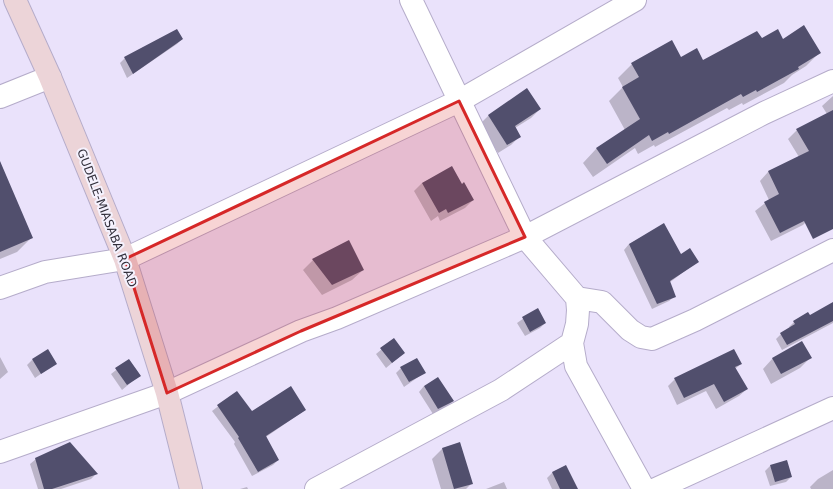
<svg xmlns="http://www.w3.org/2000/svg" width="833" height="489" viewBox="0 0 833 489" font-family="'DejaVu Sans',sans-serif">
<rect width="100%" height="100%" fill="#eae2fb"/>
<!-- shadow -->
<path fill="#0003" d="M 182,39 L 177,44 L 127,78 L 120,63 L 125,58 Z
M 761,39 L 782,40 L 820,52 L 806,66 L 792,75 L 784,83 L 743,105 L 742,103 L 729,110 L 727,108 L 655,147 L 654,145 L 638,154 L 635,148 L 593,177 L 583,163 L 596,149 L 625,130 L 609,101 L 623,87 L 618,78 L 632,64 L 681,58 L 703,61 Z
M 833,96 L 833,209 L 811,217 L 803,225 L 771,241 L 755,211 L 769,200 L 760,181 L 768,172 L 799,157 L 788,139 L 797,130 L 827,114 L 822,106 Z
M 540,109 L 531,118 L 515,128 L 519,137 L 511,145 L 498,153 L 480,124 L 489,115 Z
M 0,162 L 31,238 L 17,252 L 0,259 Z
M 451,168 L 461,185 L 473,200 L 465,208 L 440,221 L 438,216 L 431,221 L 414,191 L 422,183 Z
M 664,225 L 681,255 L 698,261 L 669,283 L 675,296 L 669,301 L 652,309 L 624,250 L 629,244 Z
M 313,260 L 363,270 L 352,280 L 322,295 L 303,270 Z
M 833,303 L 833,323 L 782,350 L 776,339 L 781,334 L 790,328 L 789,327 L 794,322 L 810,316 Z
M 537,309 L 545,323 L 540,328 L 525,336 L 517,323 Z
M 394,339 L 404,353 L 386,368 L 376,354 Z
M 0,357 L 8,372 L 0,379 Z
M 773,358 L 810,358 L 800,368 L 771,384 L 763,369 Z
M 32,360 L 55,364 L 35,378 L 27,365 Z
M 129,360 L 140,375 L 122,390 L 111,374 Z
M 741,364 L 735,369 L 747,389 L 739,396 L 716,409 L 706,391 L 677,405 L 668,386 L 675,379 Z
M 401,368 L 424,373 L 404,387 L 396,373 Z
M 424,386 L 453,401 L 448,406 L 433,414 L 419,392 Z
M 237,392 L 251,412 L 305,410 L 266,437 L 278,460 L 273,465 L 252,476 L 234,444 L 235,442 L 212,411 Z
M 460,443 L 471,484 L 466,489 L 441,489 L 432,459 L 442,449 Z
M 36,459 L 96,474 L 91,479 L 61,489 L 38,489 L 30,464 Z
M 566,466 L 577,489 L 552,489 L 547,478 L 552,473 Z
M 770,466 L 791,477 L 786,482 L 770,486 L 765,471 Z
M 833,470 L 833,489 L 811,489 L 810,487 L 818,479 Z
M 504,482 L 507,489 L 486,489 Z
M 247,487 L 248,489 L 240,489 Z"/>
<!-- building -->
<path fill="#514f6d" d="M 804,25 L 821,53 L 798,67 L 799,69 L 757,92 L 756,90 L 743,97 L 741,94 L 669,134 L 668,132 L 652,141 L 649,135 L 607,164 L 596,148 L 640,119 L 622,87 L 639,77 L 631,63 L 672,40 L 681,57 L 697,48 L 703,60 L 757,31 L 762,38 L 778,29 L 783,39 Z
M 177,29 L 183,39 L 133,74 L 124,57 Z
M 527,88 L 541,109 L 515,126 L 521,137 L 507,145 L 488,115 Z
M 833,110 L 833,229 L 813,239 L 804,221 L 780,233 L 764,202 L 779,194 L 768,171 L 809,151 L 796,129 Z
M 0,161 L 33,238 L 0,252 Z
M 452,166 L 462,184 L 464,182 L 474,200 L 448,213 L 446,209 L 439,213 L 422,183 Z
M 664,223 L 681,254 L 690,248 L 699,262 L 670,281 L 676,297 L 657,304 L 629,244 Z
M 349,240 L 364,270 L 332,285 L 312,259 Z
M 833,302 L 833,321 L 787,345 L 780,333 L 795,324 L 793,321 L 808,312 L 810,315 Z
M 538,308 L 546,323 L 530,332 L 522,317 Z
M 394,338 L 405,353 L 392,363 L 380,348 Z
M 802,341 L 812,358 L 781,374 L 772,358 Z
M 48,349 L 57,364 L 41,374 L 32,359 Z
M 734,349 L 742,364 L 735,367 L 748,389 L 724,402 L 714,384 L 684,398 L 674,378 Z
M 417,358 L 426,373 L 409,382 L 400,367 Z
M 129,359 L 141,376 L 127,385 L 115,368 Z
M 438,377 L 454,401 L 438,409 L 424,386 Z
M 291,386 L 306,410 L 266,436 L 279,460 L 258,472 L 238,438 L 239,437 L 217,405 L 237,391 L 252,411 Z
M 70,442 L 98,474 L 52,489 L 44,489 L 35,458 Z
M 460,442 L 473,484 L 454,489 L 442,448 Z
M 787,460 L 792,477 L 775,482 L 770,465 Z
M 566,465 L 578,489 L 560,489 L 552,472 Z"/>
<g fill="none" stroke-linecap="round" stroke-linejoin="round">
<defs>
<path id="street" d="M 411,0 L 525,237 L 577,298 L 578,310 L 577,324 L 572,343 L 576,366 L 644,489
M 0,97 L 50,77
M 0,288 L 45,272 L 125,259 L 459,101 L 635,0
M 577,298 L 602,302 L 630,330 L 641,337 L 652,339 L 695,320 L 833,250
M 0,452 L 167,393 L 301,331 L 337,318 L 525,237 L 764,113 L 833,81
M 316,489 L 501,390 L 572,343
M 656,489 L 833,408"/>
<path id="secondary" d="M 15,0 L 50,77 L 125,259 L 167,393 L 191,489"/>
</defs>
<!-- street casing -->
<use href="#street" stroke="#b5acca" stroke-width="24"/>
<!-- secondary casing -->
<use href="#secondary" stroke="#b5acca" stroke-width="24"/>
<!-- street -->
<use href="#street" stroke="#fff" stroke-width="22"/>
<!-- secondary -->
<use href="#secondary" stroke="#ecd4d8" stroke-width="22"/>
</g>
<!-- marked area -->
<path fill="#d62828" fill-opacity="0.2" stroke="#d62828" stroke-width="3" stroke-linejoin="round" d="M 459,101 L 525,237 L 301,331 L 167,393 L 125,259 Z"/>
<g text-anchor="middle" stroke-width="4" stroke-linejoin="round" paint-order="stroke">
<!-- street labels -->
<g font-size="12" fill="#322f3b" stroke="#f5f2fe">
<text transform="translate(107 218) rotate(69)" y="4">GUDELE-MIASABA ROAD</text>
</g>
</g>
</svg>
